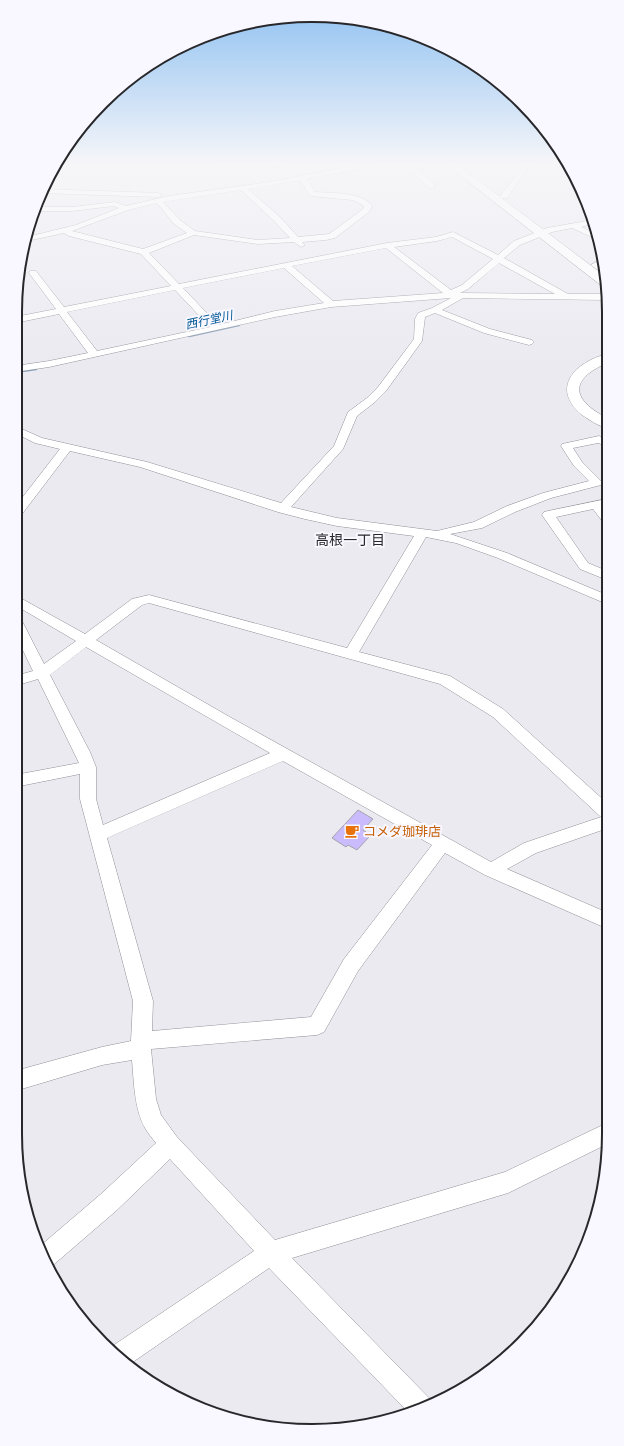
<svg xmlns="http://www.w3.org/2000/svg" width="624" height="1446" viewBox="0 0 624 1446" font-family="'Fira Sans Condensed','Noto Sans JP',sans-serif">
<rect width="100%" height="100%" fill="#ebeaf1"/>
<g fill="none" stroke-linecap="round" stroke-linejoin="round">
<!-- stream -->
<path stroke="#83a0bf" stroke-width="2.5" d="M 189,336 L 239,325
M 22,371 L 36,369"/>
</g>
<!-- building -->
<path fill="#cabbfd" stroke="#a4a2a9" d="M 358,810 L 373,819 L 363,830 L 366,832 L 364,834 L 369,837 L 357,850 L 348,845 L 346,847 L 332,838 Z"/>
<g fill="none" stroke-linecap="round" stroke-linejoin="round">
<defs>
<path id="minor" d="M 159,162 L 285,162 L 285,165 L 282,167 L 162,164 Z
M 391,162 L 410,162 L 436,186 L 432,188 L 429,188 L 404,164 L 342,172 L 307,179 L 315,192 C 330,193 364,192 372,206 L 369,212 L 335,238 L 326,240 L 302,242 L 305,245 L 301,247 L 294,242 L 258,244 L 194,235 L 149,253 L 179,284 L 387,243 L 436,237 L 453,232 L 498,255 L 514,241 L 547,228 L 592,220 L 593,224 L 581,227 L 596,234 L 598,240 L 572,228 L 552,232 L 520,245 L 504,258 L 568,294 L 606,294 L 607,300 L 463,298 L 442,310 L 490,329 L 532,340 L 534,342 L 532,344 L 529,345 L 484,333 L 435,313 L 425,317 L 422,341 L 386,391 L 375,402 L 357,416 L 343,449 L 291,507 L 337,518 L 437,531 L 474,522 L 507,506 L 543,493 L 589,481 L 574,466 L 561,446 L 562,444 L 599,436 L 607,439 L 607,446 L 598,443 L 573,448 L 582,462 L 603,483 L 601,485 L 551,498 L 515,512 L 482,528 L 450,534 L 507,553 L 607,595 L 607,604 L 498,558 L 456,543 L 426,537 L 359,652 L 450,676 L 503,709 L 608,804 L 608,828 L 536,853 L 507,869 L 608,913 L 608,929 L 485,875 L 445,853 L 358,971 L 324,1032 L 317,1035 L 151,1049 L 156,1099 L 161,1115 L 177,1137 L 275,1240 L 505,1172 L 609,1122 L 607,1144 L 508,1193 L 292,1258 L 431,1400 L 432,1404 L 410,1414 L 269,1268 L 130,1364 L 111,1347 L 254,1251 L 170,1159 L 117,1210 L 52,1266 L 48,1268 L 39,1247 L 101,1194 L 156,1143 C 152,1138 148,1133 145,1128 C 134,1108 134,1082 132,1060 L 102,1065 L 15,1091 L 15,1071 L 102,1047 L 131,1041 L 133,1001 L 80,799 L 80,774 L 15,787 L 15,775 L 79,763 L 38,679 L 15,686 L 15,676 L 33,671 L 15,634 L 15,617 L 20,618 L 22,621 L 44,664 L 76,641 L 15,605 L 15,595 L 85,634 L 132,599 L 149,595 L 347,648 L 414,536 L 337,526 L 305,519 L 278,512 L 140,467 L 70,451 L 19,518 L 15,519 L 15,507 L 60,449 L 35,443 L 15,433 L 15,426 L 42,438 L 147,462 L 281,503 L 334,446 L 348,412 L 367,398 L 378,387 L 414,339 L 415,319 L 418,313 L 432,308 L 451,298 L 331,307 L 275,317 L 49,367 L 15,372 L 15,366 L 49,361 L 88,353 L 59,314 L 15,323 L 15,317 L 56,309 L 29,273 L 30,271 L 36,271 L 64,307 L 171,286 L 141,254 L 69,236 L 64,233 L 27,241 L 27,237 L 76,225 L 119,208 L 114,206 L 72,211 L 33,211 L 35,207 L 72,207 L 115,202 L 126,206 L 169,196 L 270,182 L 342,168 ZM 300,180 L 310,196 L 353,200 L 364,206 L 363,209 L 329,234 L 298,237 L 279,216 L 248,189 ZM 241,190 L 273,220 L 290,238 L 258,240 L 195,231 L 180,220 L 163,202 ZM 157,203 L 174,224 L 187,233 L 143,249 L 72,231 L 128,210 ZM 452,237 L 493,259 L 462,285 L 451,290 L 394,247 L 437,241 ZM 386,248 L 443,293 L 333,301 L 292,266 ZM 499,263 L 555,294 L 460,293 L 468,289 ZM 284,268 L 324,303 L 275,311 L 218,325 L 183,288 ZM 175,290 L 210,327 L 97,351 L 67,312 ZM 149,603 L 440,684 L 493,717 L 601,817 L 524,843 L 491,862 L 228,716 L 96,640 L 142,605 ZM 86,647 L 270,753 L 103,825 L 96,799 L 96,767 L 90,752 L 50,675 ZM 283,761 L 432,845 L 344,959 L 311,1017 L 152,1031 L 153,1001 L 107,838 Z
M 529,162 L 536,162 L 527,169 L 507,198 L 501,198 L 500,196 L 523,167 Z
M 43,189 L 158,193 L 162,195 L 158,197 L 41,193 Z
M 607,499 L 607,507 L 604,507 L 607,511 L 607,523 L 603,522 L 593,509 L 556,517 L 588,563 L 607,571 L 607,580 L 580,569 L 542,515 L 544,512 L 548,511 Z"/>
<path id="major" d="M 596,262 L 604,266 L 606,274 L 602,273 L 591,265 Z
M 607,354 L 607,363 C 568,380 572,400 607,418 L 607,428 C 598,426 590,420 582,415 C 550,388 575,362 607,354 Z"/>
<path id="highway" d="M 443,162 L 454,162 L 606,277 L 606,287 L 602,286 Z"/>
</defs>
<!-- minor casing -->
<use href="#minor" stroke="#919096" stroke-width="1"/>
<!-- major casing -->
<use href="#major" stroke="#919096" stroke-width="1"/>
<!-- highway casing -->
<use href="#highway" stroke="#919096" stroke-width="1"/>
<!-- minor -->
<use href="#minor" fill="#fff" fill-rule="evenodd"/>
<!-- major -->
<use href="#major" fill="#fff" fill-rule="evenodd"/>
<!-- highway -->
<use href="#highway" fill="#fff" fill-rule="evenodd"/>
</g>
<!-- sky -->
<linearGradient id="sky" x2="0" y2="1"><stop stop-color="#8fc1f1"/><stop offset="0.45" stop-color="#f6f6f9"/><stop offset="1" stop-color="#f6f6f9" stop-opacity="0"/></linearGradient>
<rect width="624" height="364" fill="url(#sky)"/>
<!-- icons -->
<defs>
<symbol id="cafe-bare" viewBox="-9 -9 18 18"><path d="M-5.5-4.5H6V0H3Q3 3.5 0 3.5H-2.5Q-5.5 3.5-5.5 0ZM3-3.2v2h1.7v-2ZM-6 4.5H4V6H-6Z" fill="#e8710a" stroke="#f9f7ff" stroke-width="2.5" paint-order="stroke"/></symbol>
</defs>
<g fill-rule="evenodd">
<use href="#cafe-bare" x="342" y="821" width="20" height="20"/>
</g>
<g text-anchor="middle" stroke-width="4" stroke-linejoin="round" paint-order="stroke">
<!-- far-water labels -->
<g font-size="12" font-style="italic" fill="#015896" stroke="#f9f7ff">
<text transform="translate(209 320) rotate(-12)" y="4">西行堂川</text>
</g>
<!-- food labels -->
<g font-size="13" fill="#c56008" stroke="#f9f7ff" text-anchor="start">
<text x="363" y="836">コメダ珈琲店</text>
</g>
<!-- neighbourhood labels -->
<g font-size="14" fill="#28272a" stroke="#f9f7ff">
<text x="350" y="545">高根一丁目</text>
</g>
</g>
<!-- crop -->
<path d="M0 0H624V1446H0ZM312 22H312A290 290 0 0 1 602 312V1134A290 290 0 0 1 312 1424H312A290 290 0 0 1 22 1134V312A290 290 0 0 1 312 22Z" fill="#f9f7ff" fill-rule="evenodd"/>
<path fill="none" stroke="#28272a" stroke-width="2" d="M312 22H312A290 290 0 0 1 602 312V1134A290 290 0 0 1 312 1424H312A290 290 0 0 1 22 1134V312A290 290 0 0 1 312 22Z"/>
</svg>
